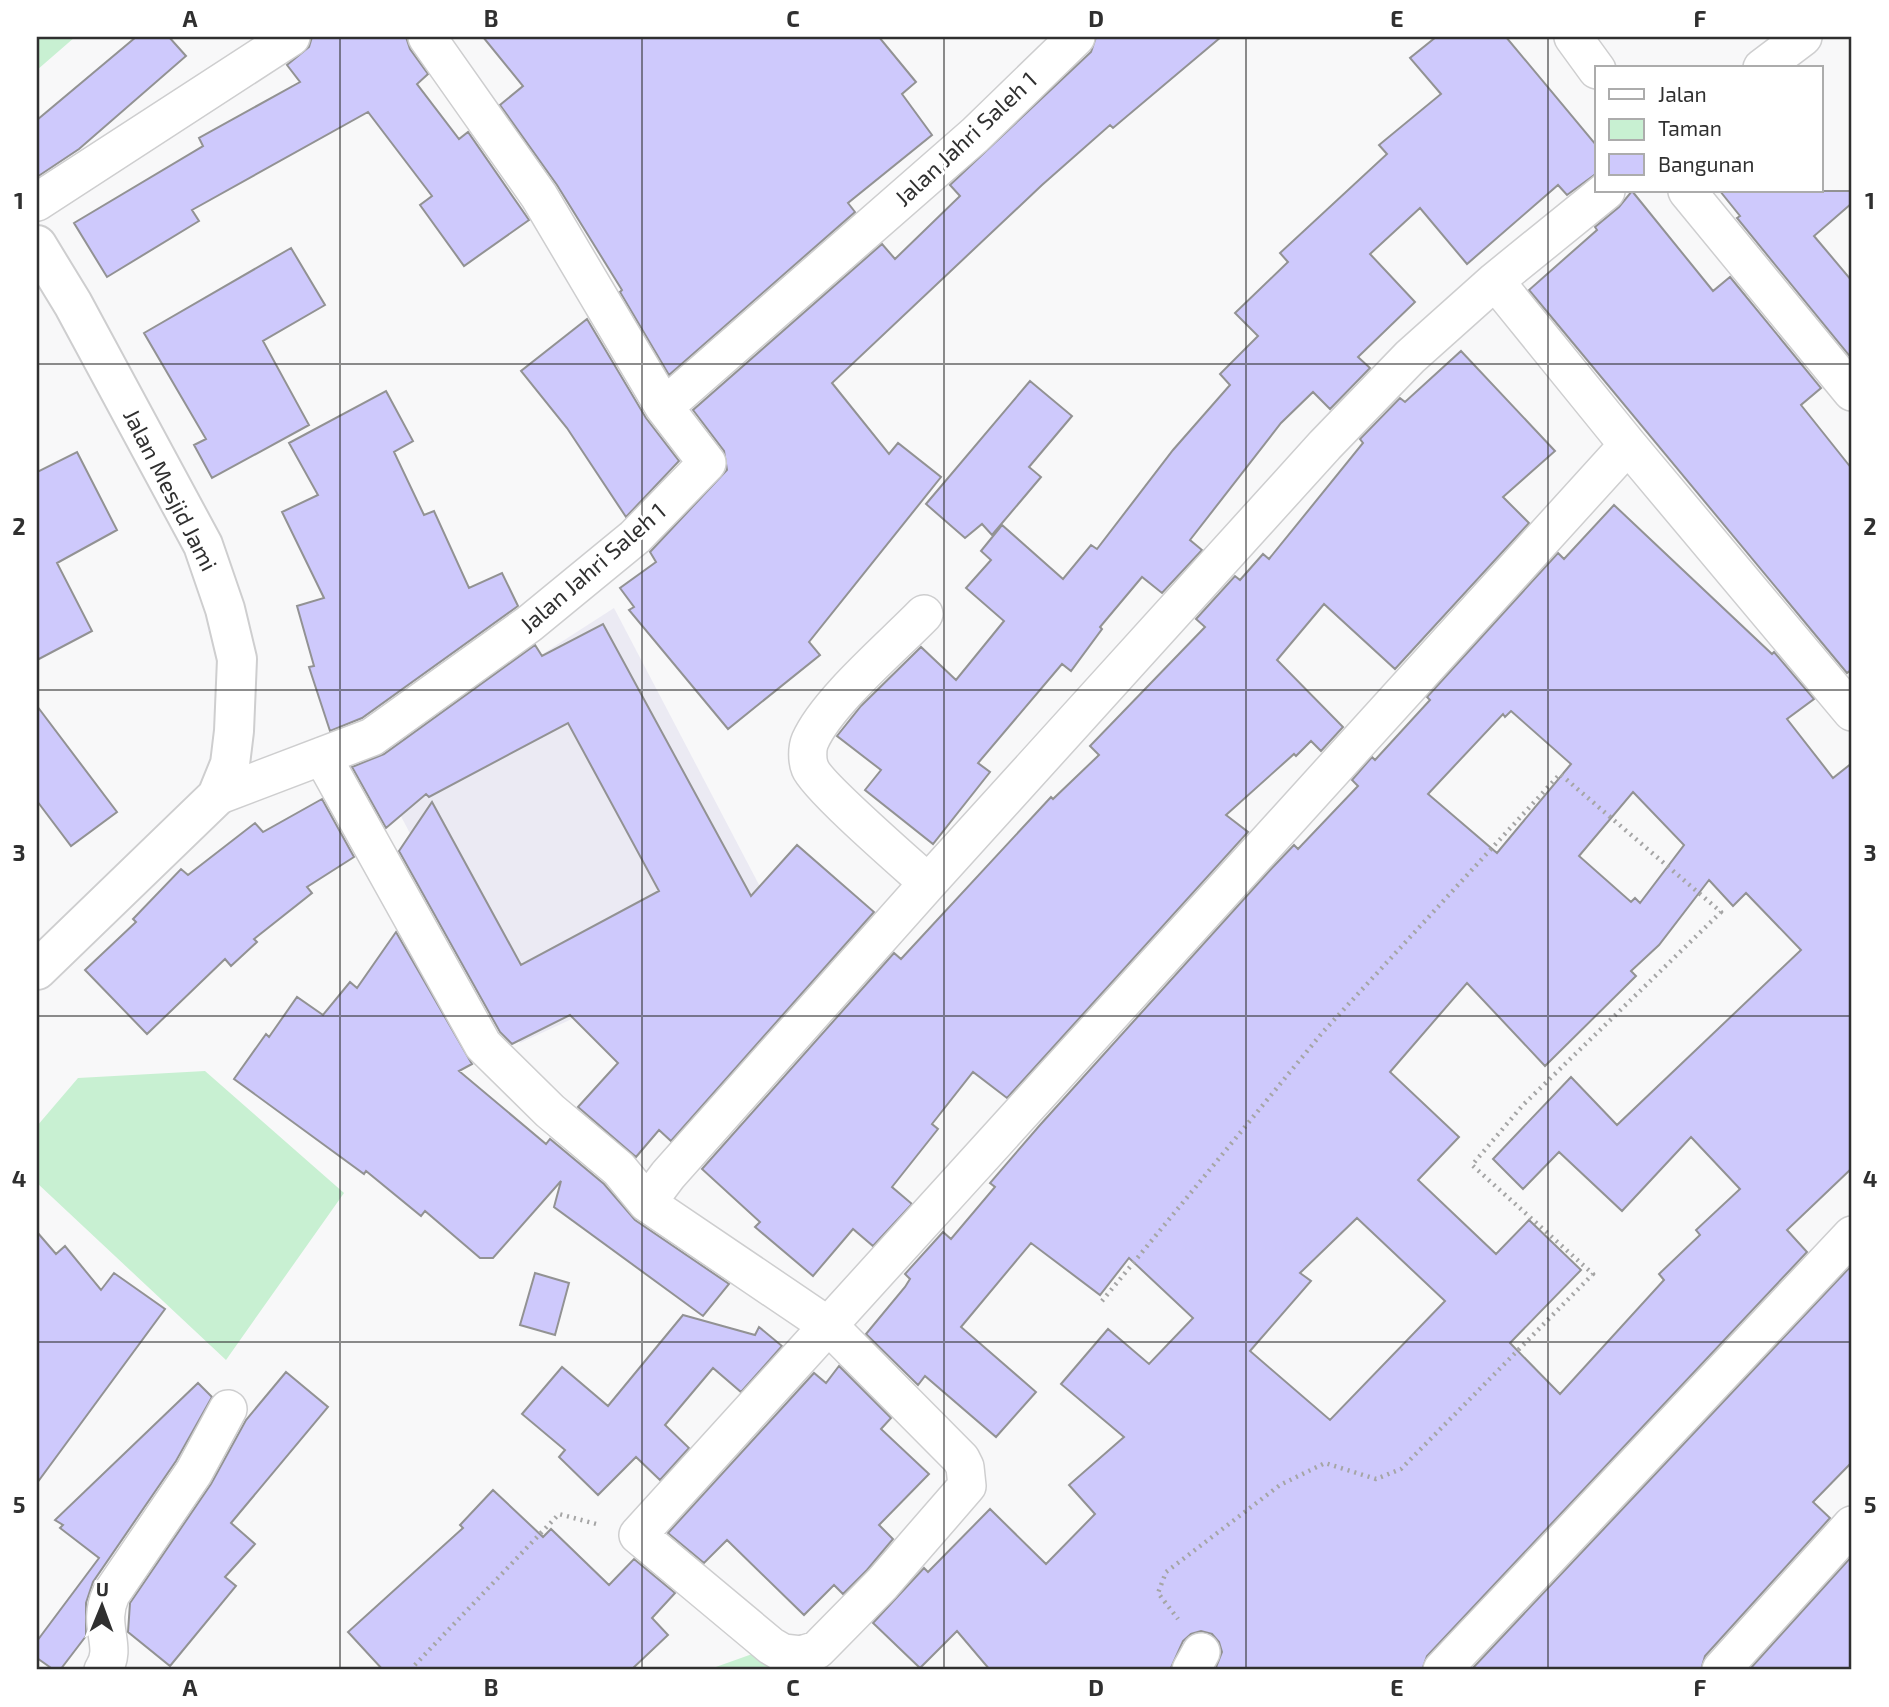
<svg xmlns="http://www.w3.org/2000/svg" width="1889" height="1707" viewBox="0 0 1889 1707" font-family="'Exo 2',sans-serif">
<rect width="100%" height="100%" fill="#f8f8f9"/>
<!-- built -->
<path fill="#ebeaf3" d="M 614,608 L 779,923 L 520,1043 L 373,763 Z"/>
<!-- green -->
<path fill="#c8f0d2" d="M 37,37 L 75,37 L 37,70 Z
M 205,1071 L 344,1193 L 226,1360 L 37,1183 L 37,1126 L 78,1078 Z
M 755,1653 L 772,1670 L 711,1670 L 713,1668 Z"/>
<!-- building -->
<path fill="#cec9fc" stroke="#929293" stroke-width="2" fill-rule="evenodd" d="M 136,37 L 169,37 L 186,56 L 79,149 L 37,177 L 37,120 Z
M 312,37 L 406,37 L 410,49 L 428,74 L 417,84 L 459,139 L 468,132 L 529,220 L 464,266 L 420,205 L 432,196 L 368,112 L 192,210 L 199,221 L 107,277 L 74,223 L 203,146 L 199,138 L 300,82 L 287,65 L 309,47 Z
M 483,37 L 879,37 L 916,82 L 902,94 L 932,135 L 848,203 L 855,212 L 669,375 L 620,292 L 622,290 L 557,185 L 500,105 L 523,86 Z
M 1096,37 L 1221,37 L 1113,128 L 1110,125 L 1042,185 L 832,383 L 889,454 L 898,443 L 941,477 L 809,642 L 820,655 L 728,729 L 629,610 L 634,607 L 620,588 L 656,562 L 650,552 L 727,470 L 724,451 L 693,410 L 882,244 L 895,259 L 960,196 L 950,185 L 1091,52 Z
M 1436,37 L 1506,37 L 1597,146 L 1597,173 L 1567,195 L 1558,185 L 1467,264 L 1420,208 L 1370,254 L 1415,302 L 1358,357 L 1370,368 L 1330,409 L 1313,392 L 1281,423 L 1190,540 L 1202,550 L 1162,593 L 1142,577 L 1100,627 L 1102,629 L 1071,671 L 1062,664 L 978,763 L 990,772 L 933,844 L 865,790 L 881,770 L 837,736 L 861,706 L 921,647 L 956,680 L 1004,621 L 966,588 L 991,560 L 981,551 L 1002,525 L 1063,579 L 1091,545 L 1097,549 L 1173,450 L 1230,385 L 1220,374 L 1258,336 L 1235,313 L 1288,262 L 1280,253 L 1387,154 L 1379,145 L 1441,94 L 1410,58 Z
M 1632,191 L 1713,291 L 1730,277 L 1821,388 L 1801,405 L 1852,469 L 1852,669 L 1847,673 L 1529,290 L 1597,230 L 1595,227 L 1619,207 Z
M 1720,191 L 1852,191 L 1852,203 L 1814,236 L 1852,281 L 1852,359 L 1737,218 L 1740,216 Z
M 291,248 L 325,305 L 263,341 L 309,425 L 212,478 L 194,445 L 206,439 L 144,333 Z
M 587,319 L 646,418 L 679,461 L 626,517 L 567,428 L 521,371 Z
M 1461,351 L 1555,451 L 1503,497 L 1529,523 L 1395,669 L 1324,604 L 1277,660 L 1343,727 L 1321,751 L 1311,741 L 1296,756 L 1294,754 L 1226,815 L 1248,832 L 1007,1098 L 973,1072 L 932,1124 L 938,1129 L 892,1187 L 912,1204 L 873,1246 L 853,1229 L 813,1276 L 755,1227 L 760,1222 L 702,1169 L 894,953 L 901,959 L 1051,797 L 1053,799 L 1099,755 L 1090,746 L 1205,627 L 1196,619 L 1235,576 L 1240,580 L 1263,554 L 1269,559 L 1363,443 L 1360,439 L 1400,398 L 1405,402 Z
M 1030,381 L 1072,416 L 1029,467 L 1041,477 L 992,535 L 982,524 L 965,538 L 926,504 Z
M 386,391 L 413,441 L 394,452 L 424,515 L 434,511 L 469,588 L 502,573 L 518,606 L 362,718 L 330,731 L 309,667 L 314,666 L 297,606 L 324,598 L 282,512 L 318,495 L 289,443 Z
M 77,452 L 117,530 L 57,563 L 92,631 L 37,660 L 37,472 Z
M 1614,505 L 1772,654 L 1774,652 L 1814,699 L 1787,719 L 1833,778 L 1852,763 L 1852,1168 L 1787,1230 L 1807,1252 L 1427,1656 L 1422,1670 L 1215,1670 L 1222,1652 L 1219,1642 L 1212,1634 L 1201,1631 L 1191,1634 L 1183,1641 L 1170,1670 L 990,1670 L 957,1631 L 920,1668 L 873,1623 L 924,1568 L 928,1572 L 990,1509 L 1046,1564 L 1095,1514 L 1069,1485 L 1124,1437 L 1061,1384 L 1108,1329 L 1149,1364 L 1193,1318 L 1129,1258 L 1100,1295 L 1031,1243 L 961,1327 L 1036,1392 L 996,1437 L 925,1376 L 918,1385 L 866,1334 L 905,1287 L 910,1279 L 905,1274 L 943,1232 L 951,1239 L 995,1187 L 990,1183 L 1040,1125 L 1272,868 L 1294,845 L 1298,849 L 1358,786 L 1352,780 L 1372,757 L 1375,760 L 1430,700 L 1427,697 L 1558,553 L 1564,559 ZM 1511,711 L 1571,764 L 1497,853 L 1428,794 L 1503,714 L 1505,717 ZM 1633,792 L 1684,845 L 1640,903 L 1635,898 L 1631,902 L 1579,856 ZM 1709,880 L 1733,906 L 1746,893 L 1801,950 L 1617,1125 L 1571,1077 L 1493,1159 L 1523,1189 L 1559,1152 L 1622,1211 L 1691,1137 L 1740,1189 L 1696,1230 L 1700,1235 L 1659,1274 L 1664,1280 L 1560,1394 L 1510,1343 L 1581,1270 L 1529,1220 L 1496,1254 L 1418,1180 L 1459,1137 L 1390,1072 L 1467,983 L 1545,1066 L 1636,976 L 1631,971 L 1659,945 ZM 1357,1218 L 1445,1301 L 1330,1420 L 1250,1351 L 1311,1281 L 1300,1273 Z
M 603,624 L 751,896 L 797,845 L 874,912 L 671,1141 L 659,1130 L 636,1157 L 578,1107 L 618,1063 L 570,1015 L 512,1044 L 500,1032 L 399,851 L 432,802 L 521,965 L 659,891 L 568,723 L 429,797 L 426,794 L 386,828 L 352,767 L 384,754 L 535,645 L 542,656 Z
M 37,706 L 117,812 L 71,846 L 37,801 Z
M 322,799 L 354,857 L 307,887 L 312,893 L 254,939 L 257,942 L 231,966 L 225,959 L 147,1034 L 85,970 L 136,922 L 133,919 L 181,869 L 188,875 L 255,823 L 263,832 Z
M 396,932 L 472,1064 L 459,1071 L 546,1144 L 550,1139 L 604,1184 L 635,1220 L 729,1284 L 703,1316 L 554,1207 L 561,1181 L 493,1258 L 480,1258 L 425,1211 L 421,1216 L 366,1171 L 364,1174 L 234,1079 L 266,1034 L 269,1037 L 297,997 L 323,1015 L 350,982 L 357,988 Z
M 37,1232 L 56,1254 L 65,1246 L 101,1290 L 114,1273 L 165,1309 L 37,1483 Z
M 1852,1265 L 1852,1462 L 1813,1502 L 1830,1518 L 1705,1656 L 1701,1670 L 1471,1670 Z
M 535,1273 L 569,1283 L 555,1335 L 520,1325 Z
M 683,1315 L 755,1335 L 759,1327 L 782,1346 L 741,1392 L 713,1368 L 665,1425 L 689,1448 L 660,1480 L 636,1457 L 598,1495 L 559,1457 L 565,1450 L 522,1414 L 562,1367 L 608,1406 Z
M 839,1366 L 891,1418 L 881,1429 L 929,1474 L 879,1525 L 893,1539 L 867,1570 L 843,1594 L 834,1585 L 804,1615 L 727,1540 L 704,1563 L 668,1533 L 814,1373 L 826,1383 Z
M 286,1372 L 328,1407 L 231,1523 L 255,1544 L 225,1577 L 236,1586 L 170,1666 L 128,1632 L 130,1603 L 211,1484 L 246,1420 Z
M 198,1383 L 212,1397 L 176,1461 L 93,1582 L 86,1603 L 86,1636 L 60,1670 L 54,1670 L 37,1658 L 37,1641 L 99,1558 L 60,1528 L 63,1525 L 55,1520 Z
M 493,1490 L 543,1537 L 551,1529 L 609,1585 L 634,1559 L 675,1593 L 652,1618 L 668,1635 L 631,1670 L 383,1670 L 348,1632 L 463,1528 L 460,1525 Z
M 1852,1556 L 1852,1670 L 1749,1670 Z"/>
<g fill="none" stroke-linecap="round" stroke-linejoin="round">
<defs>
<path id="minor" d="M 427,37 L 539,196 L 664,407
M 1573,37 L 1597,70
M 1762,68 L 1803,37
M 1606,191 L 1495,281 L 1410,357 L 1325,445 L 928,883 L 668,1175 L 647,1203 L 830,1327 L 961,1459 L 965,1467 L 967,1486 L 882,1584 L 817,1650 L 801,1655 L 783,1653 L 771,1646 L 638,1535 C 970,1174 1296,807 1628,445
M 1687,191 L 1852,392
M 37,202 L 291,37
M 1495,281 L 1628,445 L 1852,712
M 924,614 C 892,647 827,702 810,741 C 807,748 807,761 810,768 C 817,786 907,864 928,883
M 322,756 L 483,1045 L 550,1111 L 619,1169 L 647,1203
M 217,796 L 372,737 L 529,624 L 635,537 L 707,463 L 664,407 L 975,135 L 1076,37
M 103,1670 C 119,1646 96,1627 111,1594 L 194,1472 L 228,1409
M 1191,1670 L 1201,1652
M 1442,1670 L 1852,1235
M 1721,1670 L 1852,1525"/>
<path id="tertiary" d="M 37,245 L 73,304 L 203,545 L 225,609 L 237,659 L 234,731 L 230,764 L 217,796 L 37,970"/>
</defs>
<!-- minor casing -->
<use href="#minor" stroke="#cececf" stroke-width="40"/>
<!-- tertiary casing -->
<use href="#tertiary" stroke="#cececf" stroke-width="42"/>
<!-- path -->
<path stroke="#a5a5a5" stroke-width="4.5" stroke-dasharray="2 5" stroke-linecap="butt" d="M 1102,1301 L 1322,1033 L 1560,774 L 1721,912 L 1523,1105 L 1472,1165 L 1593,1274 L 1401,1469 L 1376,1479 L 1325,1463 L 1280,1485 L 1166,1572 L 1158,1593 L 1178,1619
M 410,1670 L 559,1514 L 600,1525"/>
<!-- minor -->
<use href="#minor" stroke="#fff" stroke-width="37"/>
<!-- tertiary -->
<use href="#tertiary" stroke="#fff" stroke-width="38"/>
</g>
<!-- grid -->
<path fill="none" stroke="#303030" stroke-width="2" stroke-opacity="0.55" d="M 340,37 L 340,1670M 642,37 L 642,1670M 944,37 L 944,1670M 1246,37 L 1246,1670M 1548,37 L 1548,1670M 37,364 L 1852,364M 37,690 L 1852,690M 37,1016 L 1852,1016M 37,1342 L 1852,1342"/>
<g text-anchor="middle" stroke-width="6" stroke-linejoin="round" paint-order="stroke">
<!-- street labels -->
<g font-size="23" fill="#303030" stroke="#fff">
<text transform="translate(966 139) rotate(-43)" y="8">Jalan Jahri Saleh 1</text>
<text transform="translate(170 490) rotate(63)" y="8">Jalan Mesjid Jami</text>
<text transform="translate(593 568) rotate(-41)" y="8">Jalan Jahri Saleh 1</text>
</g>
</g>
<!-- border -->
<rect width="1889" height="1707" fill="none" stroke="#ffffff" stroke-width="77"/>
<!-- legend -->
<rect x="1595" y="66" width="228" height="126" fill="#ffffff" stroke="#acacac" stroke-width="2"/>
<rect x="1609" y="89" width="35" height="10" fill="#ffffff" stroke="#acacac" stroke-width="2"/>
<text x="1658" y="102" font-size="21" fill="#303030">Jalan</text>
<rect x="1609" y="119" width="35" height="21" fill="#c8f0d2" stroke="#acacac" stroke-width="2"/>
<text x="1658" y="136" font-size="21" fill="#303030">Taman</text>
<rect x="1609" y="154" width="35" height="21" fill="#cec9fc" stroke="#acacac" stroke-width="2"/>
<text x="1658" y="172" font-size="21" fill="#303030">Bangunan</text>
<!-- north arrow -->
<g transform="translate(102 1606) rotate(1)" stroke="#ffffff" stroke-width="5" paint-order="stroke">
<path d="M0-5L12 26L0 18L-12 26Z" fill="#303030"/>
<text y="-10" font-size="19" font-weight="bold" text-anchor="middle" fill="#303030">U</text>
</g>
<rect x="38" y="38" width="1812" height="1630" fill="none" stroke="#303030" stroke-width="2.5"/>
<g font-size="23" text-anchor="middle" font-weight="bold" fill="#303030">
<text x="190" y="27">A</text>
<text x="491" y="27">B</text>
<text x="793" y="27">C</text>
<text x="1096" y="27">D</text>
<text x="1397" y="27">E</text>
<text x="1700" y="27">F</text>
<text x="19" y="209">1</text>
<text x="1870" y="209">1</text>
<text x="19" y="535">2</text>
<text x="1870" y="535">2</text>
<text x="19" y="861">3</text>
<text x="1870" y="861">3</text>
<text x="19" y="1187">4</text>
<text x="1870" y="1187">4</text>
<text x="19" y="1513">5</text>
<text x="1870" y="1513">5</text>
<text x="190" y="1696">A</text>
<text x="491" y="1696">B</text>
<text x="793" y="1696">C</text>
<text x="1096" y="1696">D</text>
<text x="1397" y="1696">E</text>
<text x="1700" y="1696">F</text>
</g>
</svg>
